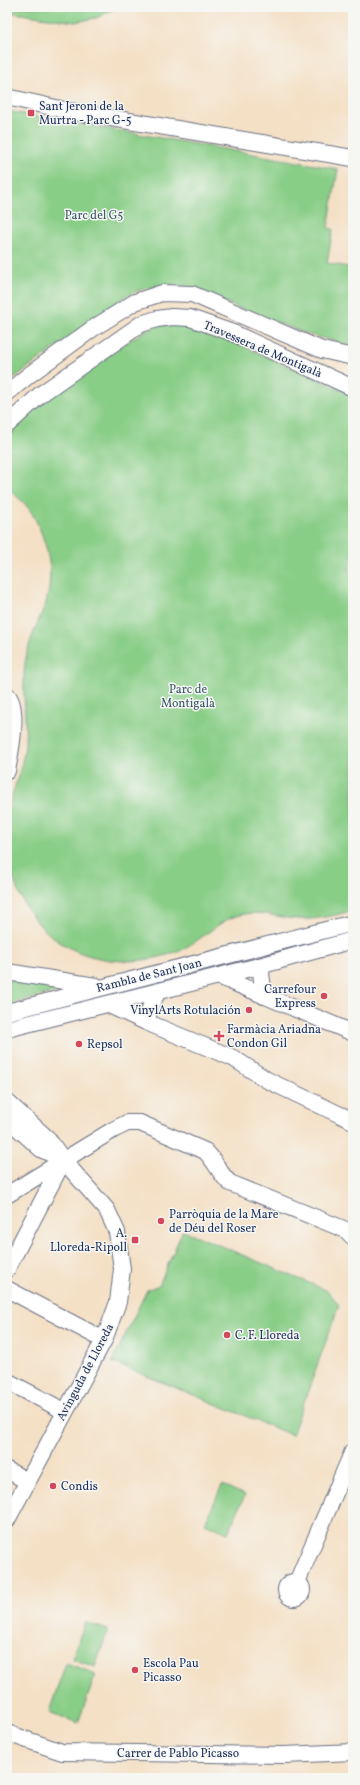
<svg xmlns="http://www.w3.org/2000/svg" width="360" height="1785" viewBox="0 0 360 1785" font-family="Vollkorn,serif">
<rect width="100%" height="100%" fill="#f6f6f2"/>
<filter id="ink" filterUnits="userSpaceOnUse"><feTurbulence type="fractalNoise" baseFrequency=".025" numOctaves="2"/><feDisplacementMap in="SourceGraphic" scale="8" xChannelSelector="R" yChannelSelector="G"/><feConvolveMatrix kernelMatrix="1 2 1 2 8 2 1 2 1" color-interpolation-filters="sRGB"/></filter>
<filter id="wash" filterUnits="userSpaceOnUse"><feTurbulence type="fractalNoise" baseFrequency=".012" numOctaves="4" result="noise"/><feDisplacementMap in="SourceGraphic" scale="16" xChannelSelector="R" yChannelSelector="G"/><feGaussianBlur stdDeviation="0.9" result="paint"/><feColorMatrix in="noise" values="0 0 0 0 0 0 0 0 0 0 0 0 0 0 0 0 0 1.4 0 .05"/><feComposite in="paint" operator="in"/></filter>
<g filter="url(#wash)">
<rect width="100%" height="100%" fill="#f4e0c5"/>
<!-- green -->
<path fill="#89ce87" stroke="#527e72" d="M 7,7 L 119,7 L 96,18 L 75,22 L 7,12 Z
M 7,111 L 338,169 L 328,228 L 333,229 L 327,263 L 353,268 L 353,346 L 307,334 L 182,286 L 157,286 L 137,291 L 123,298 L 7,383 Z
M 180,324 L 211,332 L 353,395 L 353,555 L 349,571 L 353,577 L 353,910 C 335,916 316,920 297,919 C 280,918 262,911 245,914 C 223,917 211,932 193,943 C 173,956 149,961 124,961 C 43,959 0,893 8,815 C 11,791 23,769 25,745 C 27,714 20,683 27,652 C 30,642 34,631 38,622 C 40,615 44,610 46,603 C 49,594 50,581 50,571 C 49,551 39,519 25,504 C 19,498 13,493 7,488 L 7,436 L 22,419 L 108,354 L 148,329 L 162,325 Z
M 7,979 L 48,987 L 67,989 L 7,1005 Z
M 183,1230 L 328,1291 L 339,1305 L 292,1435 L 112,1362 L 147,1290 L 159,1285 Z
M 222,1485 L 245,1495 L 228,1533 L 205,1523 Z
M 85,1622 L 108,1630 L 95,1667 L 72,1659 Z
M 66,1663 L 96,1674 L 78,1723 L 49,1712 Z"/>
</g>
<g filter="url(#ink)">
<g fill="none" stroke-linecap="round" stroke-linejoin="round">
<defs>
<path id="minor" d="M 7,97 L 69,111 L 353,158
M 7,393 L 29,375 L 92,329 L 135,302 L 162,293 L 192,294 L 322,350 L 353,357
M 7,425 L 41,394 L 141,324 L 157,319 L 172,317 L 190,318 L 233,333 L 353,388
M 7,695 C 20,707 10,755 7,771
M 263,965 L 261,973 L 264,996
M 7,972 L 96,986
M 218,976 L 353,1033
M 158,992 L 152,1002 L 146,1022 L 233,1058 L 267,1080 L 353,1121
M 107,1004 L 146,1022
M 7,1012 L 353,923
M 7,1029 L 263,965 L 353,940
M 7,1102 L 48,1139 L 63,1160 L 107,1210 L 117,1232 L 122,1269 L 118,1302 L 104,1340 L 7,1520
M 7,1118 L 41,1149 L 62,1159
M 7,1195 L 113,1130 L 127,1123 L 140,1123 L 205,1151 C 216,1161 219,1174 230,1183 L 346,1230 L 353,1237
M 7,1269 L 63,1161
M 7,1289 L 104,1340
M 7,1381 L 64,1411
M 7,1470 L 27,1481
M286 1590a8 8 0 1 1 16 0a8 8 0 1 1-16 0Z
M 297,1582 L 353,1451
M 7,1733 L 62,1752 L 284,1755 L 353,1752"/>
</defs>
<!-- minor casing -->
<use href="#minor" stroke="#676d82" stroke-width="18"/>
<!-- minor -->
<use href="#minor" stroke="#fff" stroke-width="16"/>
</g>
</g>
<!-- markers -->
<g fill="#d1495b" stroke="#f6f6f2" stroke-width="1.5">
<rect x="27" y="109" width="8" height="8" rx="2"/>
<circle cx="324" cy="996" r="4"/>
<circle cx="249" cy="1010" r="4"/>
<path d="M217 1030h4v4h4v4h-4v4h-4v-4h-4v-4h4z"/>
<circle cx="79" cy="1044" r="4"/>
<circle cx="161" cy="1221" r="4"/>
<rect x="131" y="1236" width="8" height="8" rx="2"/>
<circle cx="227" cy="1335" r="4"/>
<circle cx="53" cy="1486" r="4"/>
<circle cx="135" cy="1670" r="4"/>
</g>
<g text-anchor="middle" stroke-width="3" stroke-linejoin="round" paint-order="stroke">
<!-- poi labels -->
<g font-size="12" fill="#1b2f5e" stroke="#f6f6f2" text-anchor="start">
<text x="39" y="110">Sant Jeroni de la<tspan x="39" dy="14">Murtra - Parc G-5</tspan></text>
<text x="316" y="993" text-anchor="end">Carrefour<tspan x="316" dy="14">Express</tspan></text>
<text x="241" y="1014" text-anchor="end">VinylArts Rotulación</text>
<text x="227" y="1033">Farmàcia Ariadna<tspan x="227" dy="14">Condon Gil</tspan></text>
<text x="87" y="1048">Repsol</text>
<text x="169" y="1218">Parròquia de la Mare<tspan x="169" dy="14">de Déu del Roser</tspan></text>
<text x="127" y="1237" text-anchor="end">A.<tspan x="127" dy="14">Lloreda-Ripoll</tspan></text>
<text x="235" y="1339">C. F. Lloreda</text>
<text x="61" y="1490">Condis</text>
<text x="143" y="1667">Escola Pau<tspan x="143" dy="14">Picasso</tspan></text>
</g>
<!-- park labels -->
<g font-size="12" fill="#365768" stroke="#f6f6f2">
<text x="94" y="219">Parc del G5</text>
<text x="188" y="693">Parc de<tspan x="188" dy="14">Montigalà</tspan></text>
</g>
<!-- street labels -->
<g font-size="12" fill="#1b2f5e" stroke="#f6f6f2">
<text transform="translate(263 349) rotate(23)" y="4">Travessera de Montigalà</text>
<text transform="translate(149 975) rotate(-14)" y="4">Rambla de Sant Joan</text>
<text transform="translate(85 1372) rotate(-62)" y="4">Avinguda de Lloreda</text>
<text x="178" y="1757">Carrer de Pablo Picasso</text>
</g>
</g>
<!-- margin -->
<rect width="360" height="1785" fill="none" stroke="#f6f6f2" stroke-width="24"/>
</svg>
